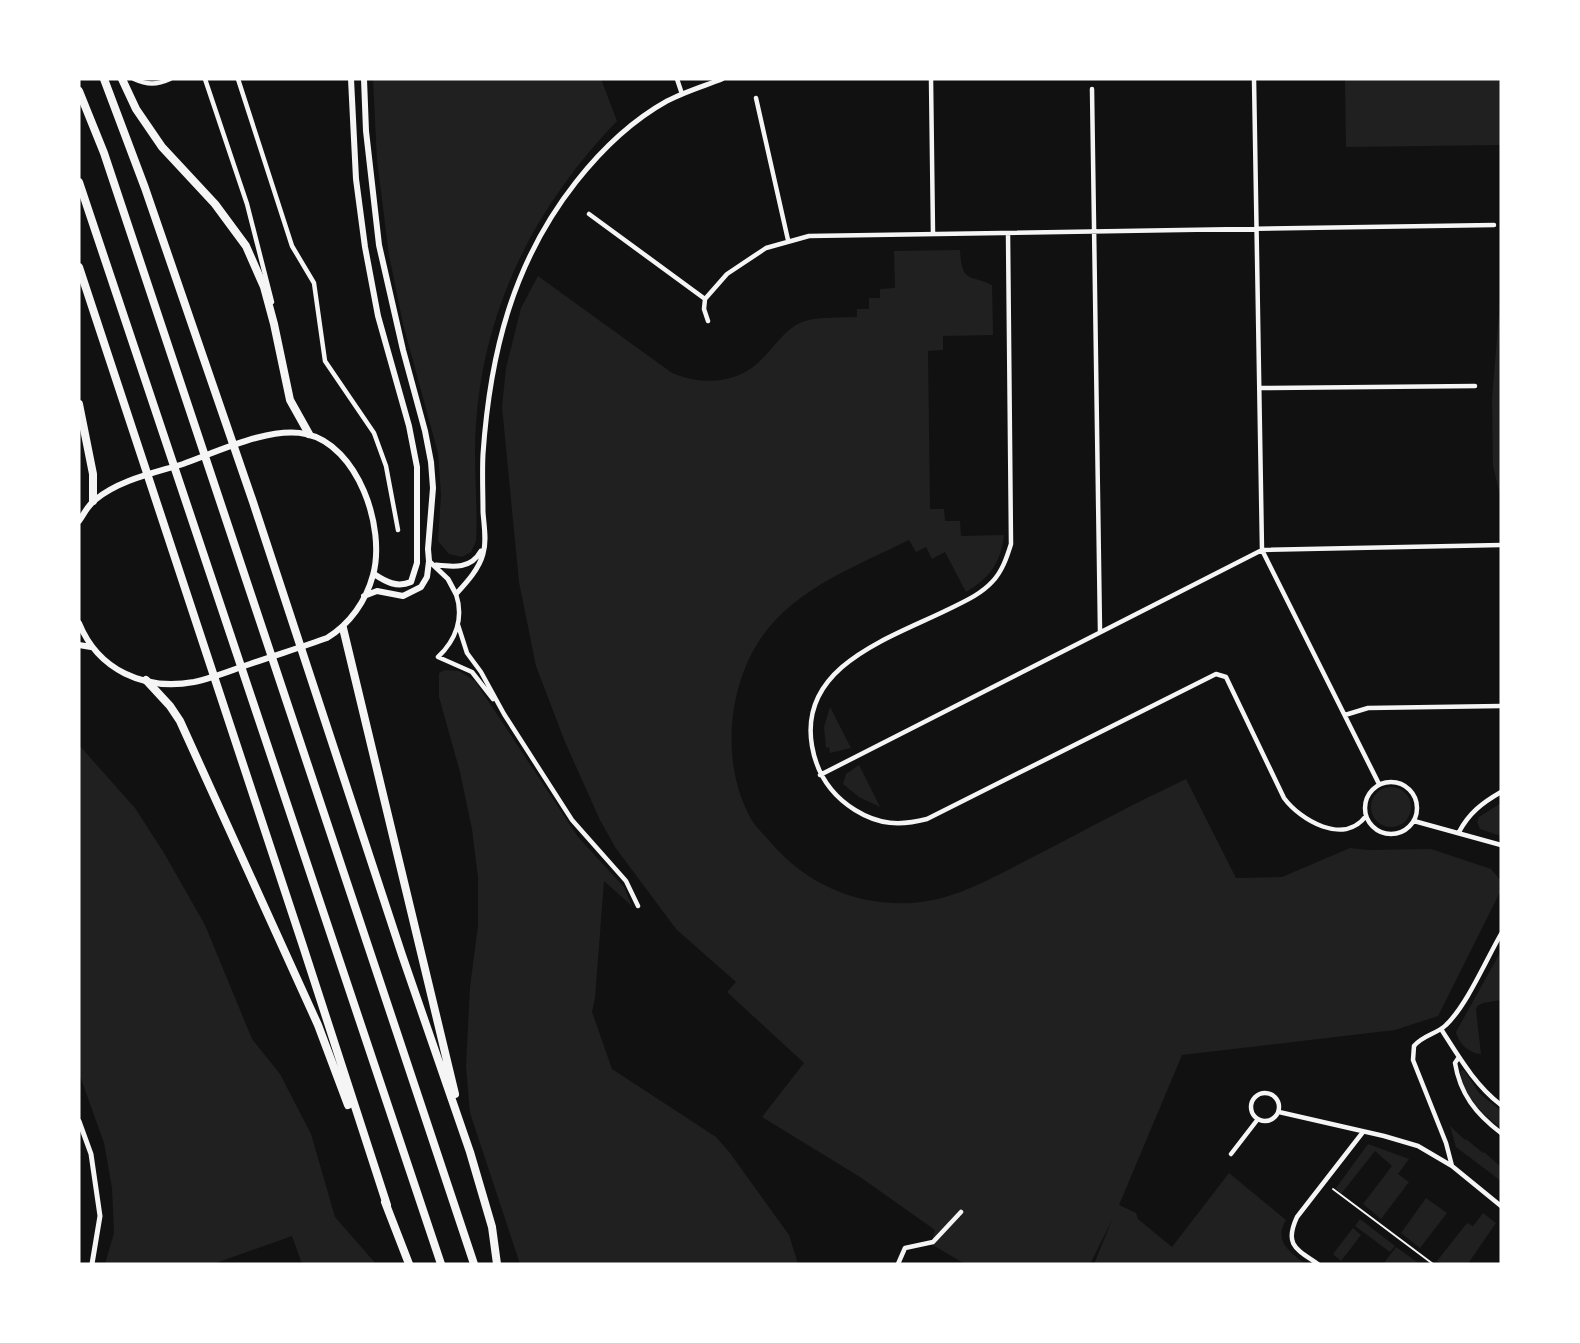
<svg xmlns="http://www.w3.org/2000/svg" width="1580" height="1343" viewBox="0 0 1580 1343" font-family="'Varela Round',sans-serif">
<rect width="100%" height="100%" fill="#111"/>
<!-- green -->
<path fill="#202020" d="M 373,79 L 601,79 L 617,121 C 536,205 484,306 476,424 C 473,463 478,502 476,541 L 471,552 L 462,557 L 449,554 L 438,541 L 441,495 L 438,453 L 403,324 L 389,255 L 377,160 Z
M 1345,79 L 1501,79 L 1501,145 L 1346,147 Z
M 960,250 C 962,284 969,274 992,285 L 993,335 L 943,336 L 943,350 L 928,351 L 930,509 L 944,509 L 945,521 L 960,521 L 961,536 L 1004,535 C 1001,562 990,578 966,592 L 945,552 L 932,559 L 926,547 L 916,552 L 909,540 C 857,566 795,588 761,638 C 728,686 721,762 749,815 C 754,826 764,834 772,844 C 808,885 857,906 912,903 C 957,900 997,875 1035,856 C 1085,830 1135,803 1186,779 L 1236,878 L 1282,877 L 1350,848 L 1367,850 L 1431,849 L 1491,869 L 1501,881 L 1501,890 L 1438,1016 L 1395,1030 L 1182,1055 L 1119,1205 L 1136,1213 L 1138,1219 L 1172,1247 L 1229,1173 L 1286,1220 C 1273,1241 1290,1252 1305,1264 L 1094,1264 L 1112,1220 L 1090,1264 L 965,1264 L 931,1244 L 935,1230 L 860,1177 L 762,1117 L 804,1063 L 727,992 L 736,982 L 676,929 L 615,847 L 600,820 L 565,742 L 536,666 L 519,582 L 502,407 L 506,368 L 521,308 L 538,276 L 672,373 C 703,386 739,384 763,358 C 775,346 785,329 802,322 C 819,316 840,318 857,317 L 857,309 L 869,309 L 869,298 L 880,298 L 880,289 L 895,288 L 894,251 Z
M 1501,289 L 1501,498 L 1493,466 L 1492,399 Z
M 445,670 L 459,671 L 475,681 L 578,837 L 624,887 L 632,906 L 604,881 L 595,998 L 592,1012 L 612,1069 L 716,1137 L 730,1153 L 789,1235 L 798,1264 L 520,1264 L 470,1113 L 466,1066 L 470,987 L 478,926 L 478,877 L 472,829 L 460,772 L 439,697 L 439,673 Z
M 830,707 L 851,748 L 830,753 L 829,747 L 826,748 L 824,727 Z
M 79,745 L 135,808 L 164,853 L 205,925 L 252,1039 L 280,1074 L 311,1134 L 335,1217 L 376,1264 L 302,1264 L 292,1236 L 213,1264 L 105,1264 L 114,1233 L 112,1188 L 104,1143 L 79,1073 Z
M 859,765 L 880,807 L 859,797 L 843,784 L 846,774 Z
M1371 807a20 20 0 1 1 40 0a20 20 0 1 1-40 0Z
M 1501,803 L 1501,836 L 1480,829 L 1477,822 L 1479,817 Z
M 1501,951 L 1501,1000 L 1483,1003 L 1477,1006 L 1476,1010 L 1481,1054 C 1470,1054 1458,1043 1456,1032 Z
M 1464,1070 L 1479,1093 L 1501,1111 L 1501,1128 C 1481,1113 1464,1096 1460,1071 Z
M 1450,1126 L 1465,1140 L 1466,1139 L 1483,1153 L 1484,1152 L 1501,1167 L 1501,1181 L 1456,1147 Z
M 1368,1144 L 1409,1159 L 1398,1174 L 1409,1182 L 1381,1219 L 1363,1204 L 1392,1166 L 1375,1151 L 1341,1194 L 1336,1188 Z
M 1426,1198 L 1447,1213 L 1420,1248 L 1401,1233 Z
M 1483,1213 L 1496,1223 L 1469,1262 L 1471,1264 L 1442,1264 L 1437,1261 L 1467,1223 L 1473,1226 Z
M 1360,1219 L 1395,1246 L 1390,1252 L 1355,1226 Z
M 1353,1228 L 1361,1235 L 1341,1261 L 1333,1254 Z
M 1396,1247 L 1420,1264 L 1384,1263 Z"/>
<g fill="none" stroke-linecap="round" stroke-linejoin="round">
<!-- path -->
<path stroke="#f5f5f5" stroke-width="2" d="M 1333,1189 L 1433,1264"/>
<!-- minor -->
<path stroke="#f5f5f5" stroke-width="4.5" d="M 134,79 C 147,85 157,85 170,79
M 205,79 L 247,204 L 272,302
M 238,79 L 292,246 L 314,283 L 325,361 L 374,433 L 386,466 L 398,530
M 677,79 L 682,94
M 931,79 L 933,234
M 1254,79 L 1262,550 L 1379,784
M 1092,89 L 1100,631
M 756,98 L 788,240
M 589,214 L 705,299
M 1008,233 L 1011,544 C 1007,557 1002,572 992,582 C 980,595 963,602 947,610 C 890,638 798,666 812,746 C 817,775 831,795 855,810 C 879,825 900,826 927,819 L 1216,674 L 1226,677 L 1284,798 C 1300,820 1344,846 1366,816
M 708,321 L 704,309 L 705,299 L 727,274 L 766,248 L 809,236 L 1494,225
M 1260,388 L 1475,386
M 456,594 C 464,618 456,640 438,657 L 472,672 L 493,699
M 458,625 L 467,653 L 481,672 L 504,714 L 572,820 L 626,881 L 638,906
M 1345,715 L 1368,708 L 1501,706
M 820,775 L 1262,550 L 1501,545
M1365 808a26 26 0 1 1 52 0a26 26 0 1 1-52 0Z
M 1414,821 L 1501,845
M 1459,832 C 1469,813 1482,803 1501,792
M 1441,1029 C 1459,1057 1475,1085 1501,1105
M 1459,1057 L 1455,1063 C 1460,1094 1476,1114 1501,1133
M1251 1107a14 14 0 1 1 28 0a14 14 0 1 1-28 0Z
M 1279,1112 L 1384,1136 L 1418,1146 L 1452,1166 L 1501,1206
M 1231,1154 L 1258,1119
M 1452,1166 L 1446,1143 L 1413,1060 L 1414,1046 C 1423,1035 1437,1034 1446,1025 C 1467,1005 1486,960 1501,934
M 898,1264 L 905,1248 L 933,1242 L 961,1212
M 1318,1264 C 1296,1249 1284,1245 1297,1217 L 1363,1132"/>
<!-- tertiary -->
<path stroke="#f5f5f5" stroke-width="5" d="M 429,561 L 448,579 L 456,594 C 467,582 479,569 483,554 C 487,541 484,526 483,512 C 483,493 482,473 483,454 C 490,353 513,262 576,182 C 602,149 631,121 667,101 C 684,92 704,86 722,79
M 436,565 C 454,567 471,569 481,551
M 79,1121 L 91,1154 L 100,1216 L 92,1264"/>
<!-- secondary -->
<path stroke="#f5f5f5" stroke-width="6" d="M 351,79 L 356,179 L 365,247 L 378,316 L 409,426 L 417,467 L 417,563 L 411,582 C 397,588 386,582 374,574
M 79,521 C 84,514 88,505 95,500 C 119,480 154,473 183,464 C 217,452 270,426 306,434 C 358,445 386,528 373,575 C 366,601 350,624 327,638 C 302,647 276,655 250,664 C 232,670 213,678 194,682 C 144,691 98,670 79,623
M 364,596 L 377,591 L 403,596 L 421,587 L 427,577 L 429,561 L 428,549 L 433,488 L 431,462 L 425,431 L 403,350 L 379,245 L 366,131 L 364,79
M 79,645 L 91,647"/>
<!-- motorway -->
<path stroke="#f5f5f5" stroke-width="8" d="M 104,79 L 145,188 L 253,502 L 402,955 L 470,1152 L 492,1227 L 497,1264
M 122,79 L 136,109 L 162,147 L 215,204 L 246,246 L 264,287 L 274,324 L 290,400 L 309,434
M 79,91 L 104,153 L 474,1264
M 79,182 L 441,1264
M 79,267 L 302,943 L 387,1205
M 79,404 L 93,474 L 93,501
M 343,628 L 455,1094
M 146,680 L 170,706 L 180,721 L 318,1025 L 348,1105
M 385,1202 L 409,1264"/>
</g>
<!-- border -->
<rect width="1580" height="1343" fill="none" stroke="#ffffff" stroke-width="161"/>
</svg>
